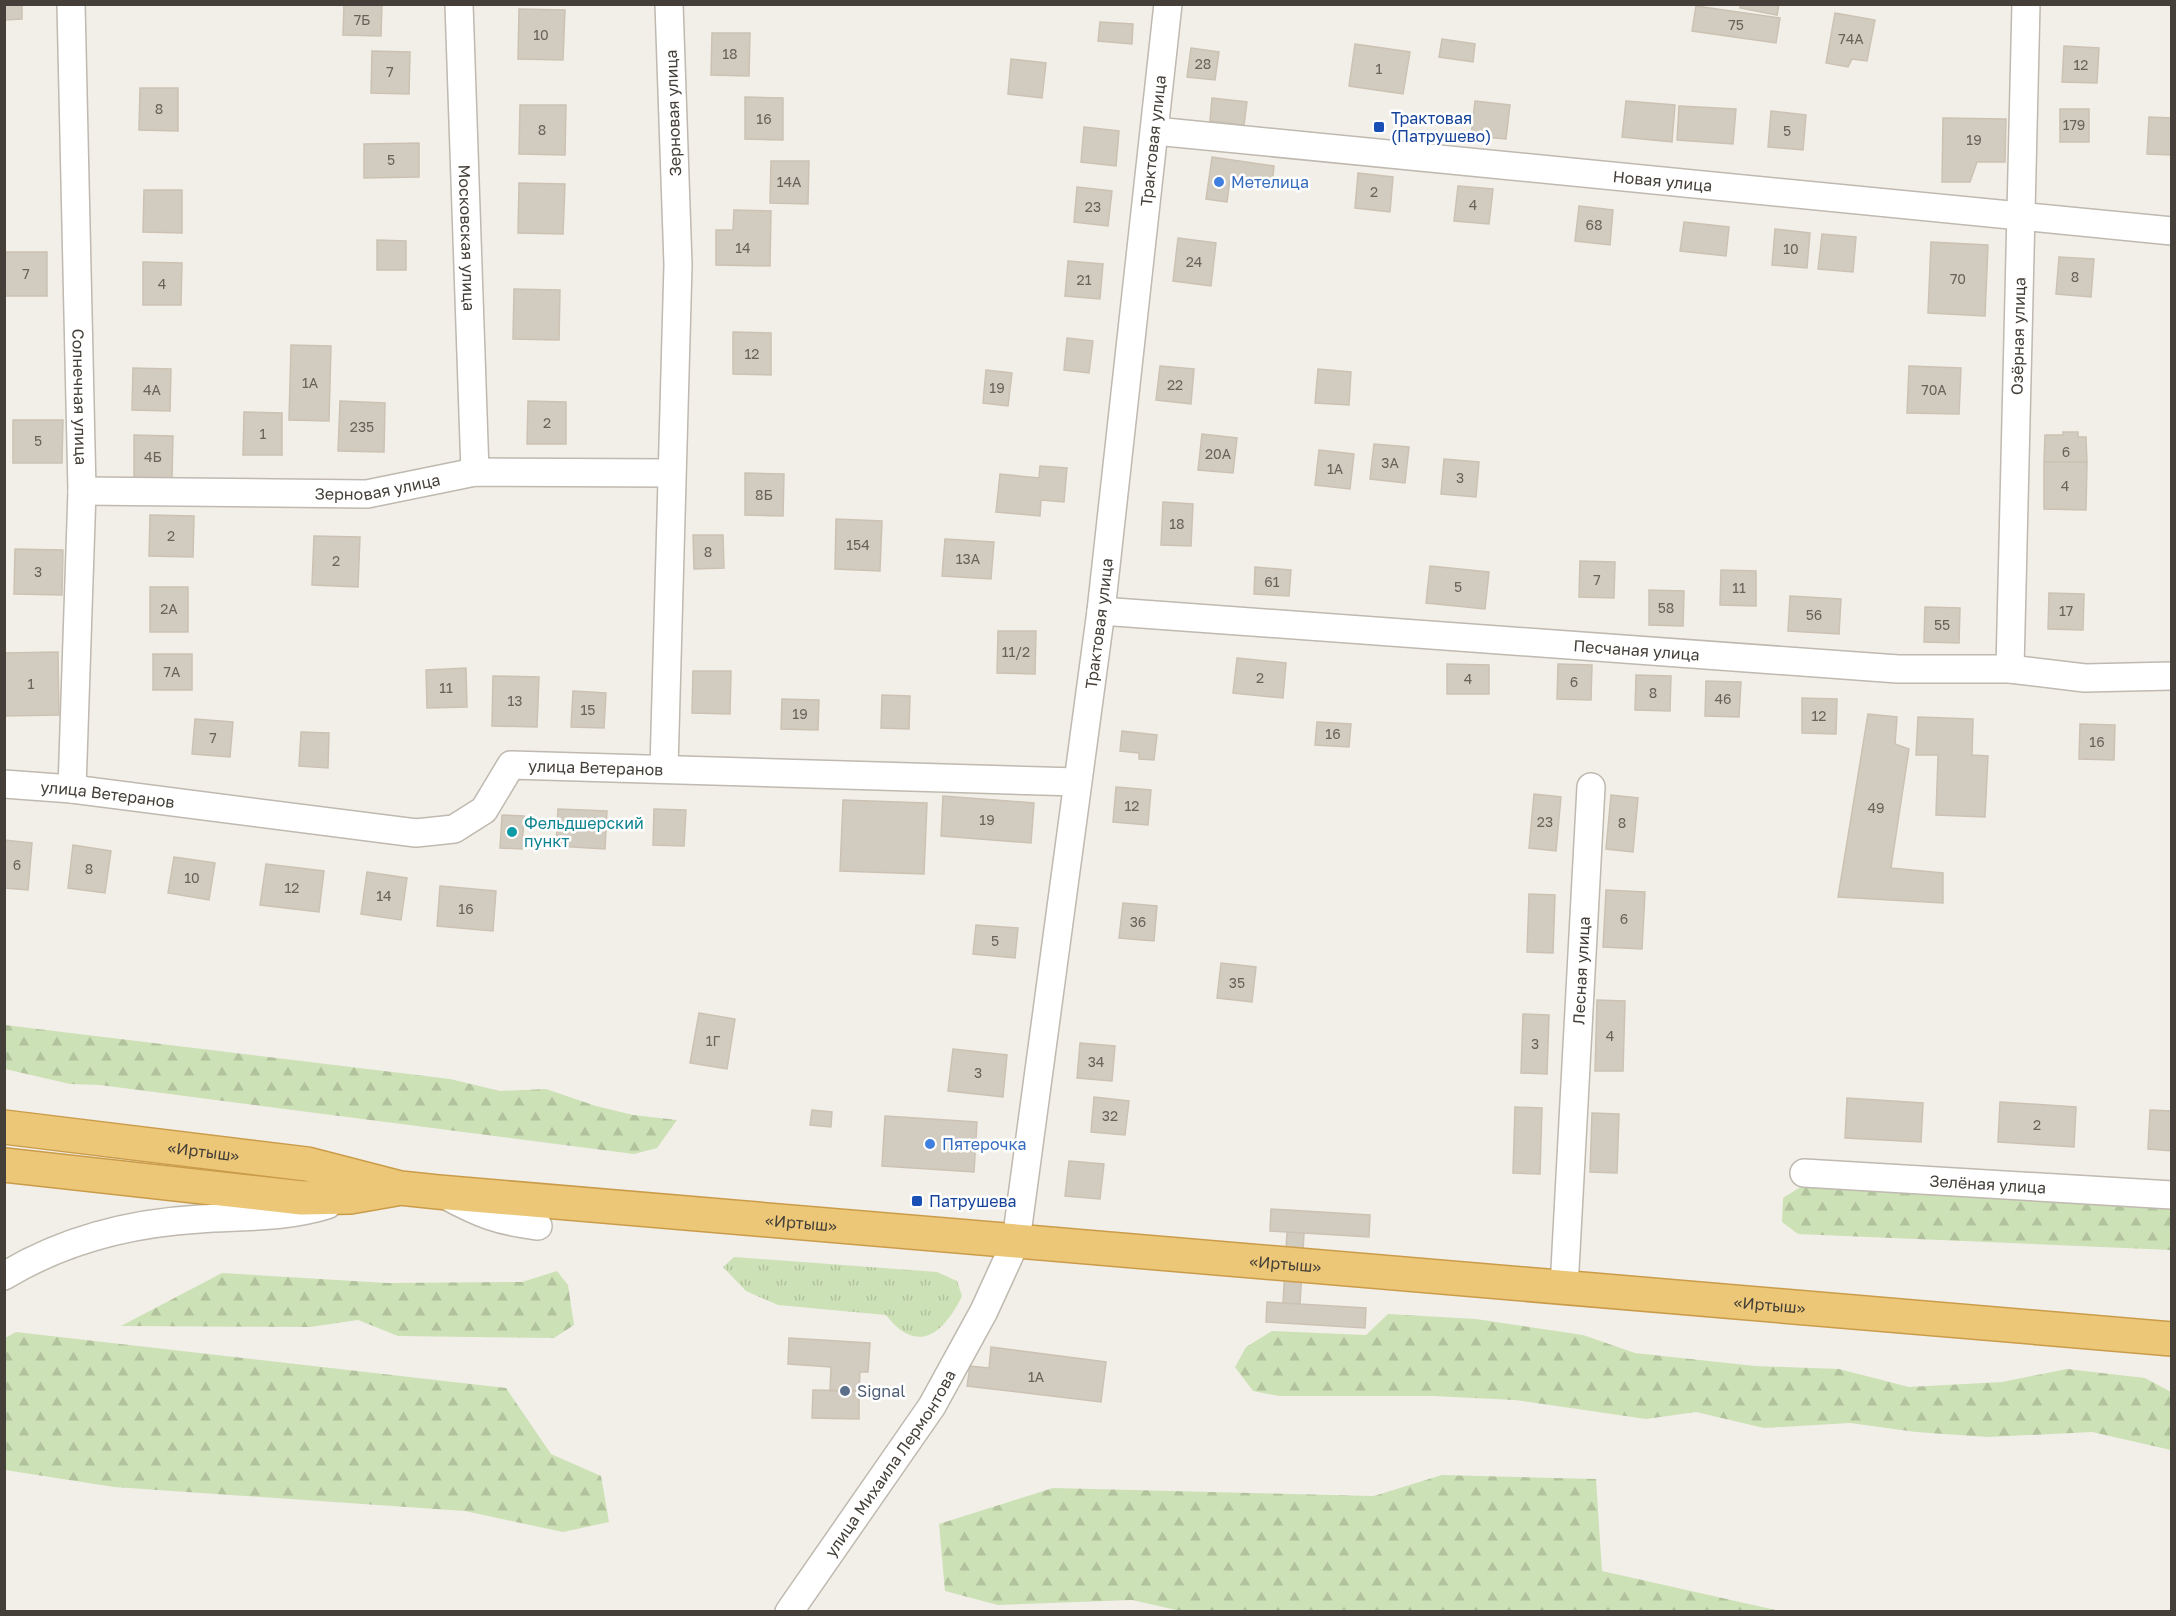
<svg xmlns="http://www.w3.org/2000/svg" width="2176" height="1616" viewBox="0 0 2176 1616" font-family="'Golos Text',sans-serif">
<defs>
<pattern id="grass-tufts" width="24" height="20" patternUnits="userSpaceOnUse" patternTransform="scale(1.5)"><rect width="24" height="20" fill="#cde1b6"/><path d="M3 7l-1-3M5 7V3M7 7l1-3M15 17l-1-3M17 17v-4M19 17l1-3" fill="none" stroke="#b1c29d"/></pattern>
<pattern id="forest-firs" width="22" height="20" patternUnits="userSpaceOnUse" patternTransform="scale(1.5)"><rect width="22" height="20" fill="#cde1b6"/><path d="M5 1l3.5 6h-7zM16 11l3.5 6h-7z" fill="#b1c29d"/></pattern>
</defs>
<rect width="100%" height="100%" fill="#f2efe8"/>
<!-- grass -->
<path fill="url(#grass-tufts)" d="M 734,1257 L 937,1272 L 957,1281 L 962,1296 C 943,1335 917,1355 886,1315 L 778,1305 L 746,1291 L 723,1267 Z"/>
<!-- forest -->
<path fill="url(#forest-firs)" d="M 5,1025 L 450,1079 L 500,1091 L 546,1089 L 596,1106 L 633,1115 L 677,1120 L 657,1148 L 634,1154 L 100,1085 L 70,1084 L 5,1069 Z
M 1802,1186 L 2171,1204 L 2171,1250 L 1798,1234 L 1782,1222 L 1783,1198 Z
M 557,1271 L 568,1285 L 574,1325 L 554,1338 L 398,1336 L 358,1320 L 310,1327 L 121,1326 L 222,1273 L 387,1283 L 522,1282 Z
M 1388,1314 L 1476,1319 L 1583,1335 L 1635,1353 L 1755,1366 L 1839,1369 L 1909,1387 L 2002,1382 L 2067,1369 L 2145,1378 L 2171,1392 L 2171,1450 L 2092,1432 L 1988,1437 L 1916,1432 L 1850,1423 L 1764,1428 L 1696,1412 L 1646,1419 L 1515,1400 L 1433,1396 L 1279,1396 L 1253,1391 L 1235,1367 L 1246,1347 L 1272,1331 L 1366,1335 Z
M 16,1332 L 506,1388 L 551,1454 L 601,1476 L 609,1522 L 563,1532 L 465,1511 L 114,1487 L 5,1470 L 5,1338 Z
M 1442,1475 L 1596,1479 L 1602,1571 L 1780,1611 L 1185,1612 L 1132,1600 L 998,1605 L 945,1591 L 939,1524 L 1053,1488 L 1374,1496 Z"/>
<!-- building -->
<path fill="#d2cbbf" stroke="#ccc2b3" stroke-width="1.5" d="M 4,4 L 22,4 L 22,19 L 4,20 Z
M 344,4 L 382,4 L 381,36 L 343,35 Z
M 1741,4 L 1779,4 L 1777,15 L 1740,8 Z
M 1696,6 L 1780,18 L 1776,43 L 1692,31 Z
M 519,9 L 565,10 L 563,60 L 518,59 Z
M 1835,13 L 1875,20 L 1867,61 L 1852,59 L 1848,67 L 1826,63 Z
M 1100,22 L 1133,24 L 1132,44 L 1098,41 Z
M 712,33 L 750,33 L 749,76 L 711,75 Z
M 1442,39 L 1475,44 L 1473,62 L 1439,57 Z
M 1355,44 L 1410,52 L 1403,94 L 1349,86 Z
M 2064,46 L 2099,48 L 2097,83 L 2062,82 Z
M 1191,48 L 1219,52 L 1215,80 L 1187,77 Z
M 372,51 L 410,52 L 409,94 L 371,93 Z
M 1011,59 L 1046,63 L 1042,98 L 1008,94 Z
M 140,88 L 178,88 L 178,131 L 139,130 Z
M 745,97 L 783,98 L 783,140 L 745,139 Z
M 1212,98 L 1247,102 L 1244,125 L 1210,121 Z
M 1475,101 L 1510,105 L 1506,139 L 1471,136 Z
M 1626,101 L 1675,105 L 1672,142 L 1622,137 Z
M 520,105 L 566,105 L 565,155 L 519,154 Z
M 1679,106 L 1736,109 L 1733,144 L 1677,140 Z
M 2060,109 L 2089,109 L 2089,142 L 2060,142 Z
M 1771,111 L 1806,115 L 1803,150 L 1768,147 Z
M 2149,117 L 2172,118 L 2172,155 L 2147,154 Z
M 1943,118 L 2006,119 L 2005,162 L 1977,162 L 1970,182 L 1942,182 Z
M 1084,127 L 1119,131 L 1116,166 L 1081,162 Z
M 419,143 L 419,177 L 364,178 L 364,144 Z
M 1212,157 L 1274,166 L 1272,185 L 1230,179 L 1227,202 L 1206,199 Z
M 771,161 L 809,161 L 808,204 L 770,203 Z
M 1358,173 L 1393,177 L 1390,212 L 1355,208 Z
M 519,183 L 565,184 L 563,234 L 518,233 Z
M 1458,186 L 1493,189 L 1489,224 L 1454,221 Z
M 1077,187 L 1112,191 L 1108,226 L 1074,222 Z
M 144,190 L 182,190 L 182,233 L 143,232 Z
M 1579,206 L 1613,210 L 1610,245 L 1575,241 Z
M 734,210 L 771,211 L 770,266 L 716,265 L 716,230 L 733,230 Z
M 1684,222 L 1729,227 L 1726,256 L 1680,251 Z
M 1775,229 L 1810,233 L 1807,268 L 1772,265 Z
M 1822,234 L 1856,237 L 1853,272 L 1818,269 Z
M 1178,238 L 1216,243 L 1211,286 L 1173,281 Z
M 377,240 L 406,241 L 406,270 L 377,270 Z
M 1931,242 L 1988,245 L 1985,316 L 1928,313 Z
M 4,252 L 47,252 L 47,296 L 4,296 Z
M 2059,257 L 2094,259 L 2091,297 L 2056,294 Z
M 1068,261 L 1103,264 L 1100,299 L 1065,296 Z
M 143,262 L 182,263 L 181,305 L 143,305 Z
M 514,289 L 560,290 L 559,340 L 513,339 Z
M 733,332 L 771,333 L 771,375 L 733,374 Z
M 1067,338 L 1093,341 L 1089,373 L 1064,370 Z
M 291,345 L 331,346 L 329,421 L 289,420 Z
M 1160,366 L 1194,369 L 1191,404 L 1156,400 Z
M 1909,366 L 1961,368 L 1959,414 L 1907,413 Z
M 133,368 L 171,369 L 170,411 L 132,410 Z
M 1318,369 L 1351,372 L 1349,405 L 1315,403 Z
M 986,370 L 1012,373 L 1008,406 L 983,403 Z
M 340,401 L 385,403 L 384,452 L 338,451 Z
M 528,401 L 566,402 L 566,444 L 527,444 Z
M 244,412 L 282,413 L 282,455 L 243,455 Z
M 13,420 L 63,420 L 62,463 L 13,463 Z
M 2063,432 L 2078,432 L 2078,437 L 2086,437 L 2087,462 L 2044,462 L 2045,435 L 2063,435 Z
M 1202,434 L 1237,438 L 1233,473 L 1198,470 Z
M 134,435 L 173,436 L 172,478 L 134,478 Z
M 1374,444 L 1409,447 L 1405,483 L 1370,479 Z
M 1319,450 L 1354,454 L 1350,489 L 1315,485 Z
M 1444,459 L 1479,462 L 1476,497 L 1441,494 Z
M 2044,462 L 2087,462 L 2086,510 L 2044,509 Z
M 1040,466 L 1067,468 L 1064,502 L 1041,500 L 1040,516 L 996,512 L 1000,474 L 1039,478 Z
M 745,473 L 784,474 L 783,516 L 745,515 Z
M 1163,502 L 1193,504 L 1191,546 L 1161,545 Z
M 150,515 L 194,516 L 193,557 L 149,556 Z
M 836,519 L 882,521 L 880,571 L 835,569 Z
M 693,535 L 723,535 L 724,568 L 694,569 Z
M 314,536 L 360,537 L 358,587 L 312,585 Z
M 945,539 L 994,542 L 991,579 L 942,576 Z
M 15,549 L 63,550 L 62,595 L 14,594 Z
M 1580,561 L 1615,562 L 1614,598 L 1579,597 Z
M 1430,566 L 1489,572 L 1485,609 L 1426,603 Z
M 1255,567 L 1291,570 L 1289,596 L 1254,594 Z
M 1721,570 L 1756,571 L 1756,606 L 1720,605 Z
M 150,587 L 188,587 L 188,632 L 150,632 Z
M 1649,590 L 1684,591 L 1683,626 L 1649,625 Z
M 2049,593 L 2084,594 L 2083,630 L 2048,629 Z
M 1790,596 L 1841,599 L 1839,634 L 1788,631 Z
M 1925,607 L 1960,608 L 1959,643 L 1924,642 Z
M 998,631 L 1036,631 L 1035,674 L 997,673 Z
M 58,652 L 59,715 L 4,716 L 4,653 Z
M 153,654 L 192,654 L 192,690 L 153,690 Z
M 1237,658 L 1286,663 L 1283,698 L 1233,693 Z
M 1447,664 L 1489,665 L 1489,694 L 1447,694 Z
M 1558,664 L 1592,665 L 1591,700 L 1557,699 Z
M 466,668 L 467,707 L 427,708 L 426,670 Z
M 693,671 L 731,671 L 730,714 L 692,713 Z
M 1636,675 L 1671,676 L 1670,711 L 1635,710 Z
M 493,676 L 539,677 L 537,727 L 492,726 Z
M 1706,681 L 1741,682 L 1739,717 L 1705,716 Z
M 573,691 L 606,693 L 604,728 L 571,727 Z
M 882,695 L 910,696 L 909,729 L 881,728 Z
M 1802,698 L 1837,699 L 1836,734 L 1802,733 Z
M 782,699 L 819,700 L 818,730 L 781,729 Z
M 1868,714 L 1897,717 L 1895,744 L 1909,749 L 1891,868 L 1943,873 L 1943,903 L 1838,897 Z
M 1918,717 L 1973,719 L 1972,755 L 1988,756 L 1985,817 L 1936,815 L 1938,755 L 1916,755 Z
M 195,719 L 233,722 L 230,757 L 192,754 Z
M 1317,722 L 1351,724 L 1349,747 L 1315,745 Z
M 2080,724 L 2115,725 L 2114,760 L 2079,759 Z
M 1122,731 L 1157,735 L 1154,760 L 1139,759 L 1139,753 L 1120,751 Z
M 301,732 L 329,733 L 328,768 L 299,766 Z
M 1116,787 L 1151,790 L 1148,825 L 1113,822 Z
M 1534,794 L 1561,797 L 1556,851 L 1529,848 Z
M 1611,795 L 1638,798 L 1633,852 L 1606,849 Z
M 943,796 L 1034,803 L 1031,843 L 941,836 Z
M 843,800 L 927,803 L 924,874 L 840,871 Z
M 558,809 L 607,811 L 605,849 L 556,846 Z
M 654,809 L 686,810 L 684,846 L 653,845 Z
M 502,815 L 524,816 L 522,849 L 500,848 Z
M 4,840 L 32,843 L 28,890 L 4,888 Z
M 73,845 L 111,851 L 105,893 L 68,888 Z
M 174,857 L 215,863 L 209,900 L 168,893 Z
M 266,864 L 324,871 L 319,912 L 260,905 Z
M 367,872 L 407,878 L 401,920 L 361,914 Z
M 440,886 L 496,891 L 493,931 L 437,926 Z
M 1606,890 L 1645,892 L 1642,949 L 1603,947 Z
M 1529,894 L 1555,895 L 1553,953 L 1527,952 Z
M 1123,903 L 1157,906 L 1154,941 L 1119,938 Z
M 976,925 L 1018,928 L 1015,958 L 973,954 Z
M 1221,963 L 1256,967 L 1252,1002 L 1217,998 Z
M 1597,1000 L 1625,1001 L 1623,1071 L 1595,1071 Z
M 699,1013 L 735,1019 L 727,1069 L 690,1063 Z
M 1523,1014 L 1549,1015 L 1547,1074 L 1521,1073 Z
M 1080,1043 L 1115,1046 L 1112,1081 L 1077,1078 Z
M 953,1049 L 1007,1055 L 1003,1097 L 948,1091 Z
M 1094,1097 L 1129,1101 L 1125,1135 L 1091,1132 Z
M 1847,1098 L 1923,1103 L 1921,1142 L 1845,1138 Z
M 2000,1102 L 2076,1107 L 2074,1147 L 1998,1142 Z
M 1515,1107 L 1542,1108 L 1540,1174 L 1513,1173 Z
M 812,1110 L 832,1112 L 831,1127 L 810,1125 Z
M 2150,1110 L 2172,1111 L 2172,1151 L 2148,1149 Z
M 1592,1113 L 1619,1114 L 1617,1173 L 1590,1172 Z
M 885,1116 L 977,1122 L 974,1172 L 882,1166 Z
M 1069,1161 L 1104,1164 L 1100,1199 L 1065,1196 Z
M 1271,1209 L 1370,1215 L 1369,1237 L 1270,1231 Z
M 1287,1232 L 1304,1233 L 1300,1304 L 1283,1303 Z
M 1267,1302 L 1366,1308 L 1365,1328 L 1266,1322 Z
M 789,1338 L 870,1343 L 868,1372 L 860,1372 L 859,1391 L 830,1391 L 831,1367 L 788,1364 Z
M 991,1347 L 1106,1362 L 1101,1402 L 967,1386 L 970,1366 L 989,1368 Z
M 813,1390 L 859,1391 L 859,1419 L 812,1418 Z"/>
<g fill="none" stroke-linecap="round" stroke-linejoin="round">
<defs>
<g id="minor">
<path id="s1" d="M 71,4 L 82,491 L 72,789"/>
<path id="s2" d="M 459,4 L 475,472"/>
<path id="s3" d="M 1155,131 L 2172,231"/>
<path id="s4" d="M 82,491 L 367,494 L 475,472 L 671,473"/>
<path id="s5" d="M 1101,611 L 1898,669 L 2010,669 L 2085,678 L 2172,676"/>
<path id="s6" d="M 2010,669 L 2026,4"/>
<path d="M 664,768 L 678,265 L 669,4"/>
<path id="s7" d="M 4,784 L 72,789 L 416,833 L 454,829 L 484,810 L 511,765 L 1077,782"/>
<path id="s8" d="M 1804,1173 L 2172,1195"/>
<path d="M 445,1195 C 480,1214 498,1221 538,1226"/>
<path d="M 4,1276 C 65,1239 130,1223 200,1219 C 243,1216 286,1218 327,1205"/>
<path id="s9" d="M 1564,1288 L 1591,787"/>
<path id="s10" d="M 789,1612 L 932,1406 L 984,1311 L 1016,1241 L 1101,611 L 1168,4"/>
</g>
<g id="highway">
<path id="s11" d="M 4,1127 L 307,1164 L 400,1188 L 438,1192 L 2172,1339"/>
<path d="M 4,1165 L 302,1198 L 350,1197 L 396,1189"/>
</g>
</defs>
<!-- minor casing -->
<use href="#minor" stroke="#bfb9af" stroke-width="30"/>
<!-- highway casing -->
<use href="#highway" stroke="#ca9c4a" stroke-width="36"/>
<!-- minor -->
<use href="#minor" stroke="#fff" stroke-width="27"/>
<!-- highway -->
<use href="#highway" stroke="#ecc778" stroke-width="33"/>
</g>
<!-- markers -->
<g fill="#1a4fb4" stroke="#fff" stroke-width="2">
<rect x="1373" y="121" width="12" height="12" rx="3"/>
<rect x="911" y="1195" width="12" height="12" rx="3"/>
</g>
<g fill="#3f7fe0" stroke="#fff" stroke-width="2">
<circle cx="1219" cy="182" r="6"/>
<circle cx="930" cy="1144" r="6"/>
</g>
<circle fill="#0f9aa8" stroke="#fff" stroke-width="2" cx="512" cy="832" r="6"/>
<circle fill="#5c6f8a" stroke="#fff" stroke-width="2" cx="845" cy="1391" r="6"/>
<g text-anchor="middle" stroke-width="5" stroke-linejoin="round" paint-order="stroke">
<!-- number labels -->
<g font-size="14" fill="#68625a">
<text x="362" y="25">7Б</text>
<text x="1736" y="30">75</text>
<text x="541" y="40">10</text>
<text x="1851" y="44">74А</text>
<text x="730" y="59">18</text>
<text x="1203" y="69">28</text>
<text x="2081" y="70">12</text>
<text x="1379" y="74">1</text>
<text x="390" y="77">7</text>
<text x="159" y="114">8</text>
<text x="764" y="124">16</text>
<text x="2074" y="130">179</text>
<text x="542" y="135">8</text>
<text x="1787" y="136">5</text>
<text x="1974" y="145">19</text>
<text x="391" y="165">5</text>
<text x="789" y="187">14А</text>
<text x="1374" y="197">2</text>
<text x="1473" y="210">4</text>
<text x="1093" y="212">23</text>
<text x="1594" y="230">68</text>
<text x="743" y="253">14</text>
<text x="1791" y="254">10</text>
<text x="1194" y="267">24</text>
<text x="26" y="279">7</text>
<text x="2075" y="282">8</text>
<text x="1958" y="284">70</text>
<text x="1084" y="285">21</text>
<text x="162" y="289">4</text>
<text x="752" y="359">12</text>
<text x="310" y="388">1А</text>
<text x="1175" y="390">22</text>
<text x="997" y="393">19</text>
<text x="152" y="395">4А</text>
<text x="1934" y="395">70А</text>
<text x="547" y="428">2</text>
<text x="362" y="432">235</text>
<text x="263" y="439">1</text>
<text x="38" y="446">5</text>
<text x="2066" y="457">6</text>
<text x="1218" y="459">20А</text>
<text x="153" y="462">4Б</text>
<text x="1390" y="468">3А</text>
<text x="1335" y="474">1А</text>
<text x="1460" y="483">3</text>
<text x="2065" y="491">4</text>
<text x="764" y="500">8Б</text>
<text x="1177" y="529">18</text>
<text x="171" y="541">2</text>
<text x="858" y="550">154</text>
<text x="708" y="557">8</text>
<text x="968" y="564">13А</text>
<text x="336" y="566">2</text>
<text x="38" y="577">3</text>
<text x="1597" y="585">7</text>
<text x="1272" y="587">61</text>
<text x="1458" y="592">5</text>
<text x="1739" y="593">11</text>
<text x="1666" y="613">58</text>
<text x="169" y="614">2А</text>
<text x="2066" y="616">17</text>
<text x="1814" y="620">56</text>
<text x="1942" y="630">55</text>
<text x="1016" y="657">11/2</text>
<text x="172" y="677">7А</text>
<text x="1260" y="683">2</text>
<text x="1468" y="684">4</text>
<text x="1574" y="687">6</text>
<text x="31" y="689">1</text>
<text x="446" y="693">11</text>
<text x="1653" y="698">8</text>
<text x="1723" y="704">46</text>
<text x="515" y="706">13</text>
<text x="588" y="715">15</text>
<text x="800" y="719">19</text>
<text x="1819" y="721">12</text>
<text x="1333" y="739">16</text>
<text x="213" y="743">7</text>
<text x="2097" y="747">16</text>
<text x="1132" y="811">12</text>
<text x="1876" y="813">49</text>
<text x="987" y="825">19</text>
<text x="1545" y="827">23</text>
<text x="1622" y="828">8</text>
<text x="17" y="870">6</text>
<text x="89" y="874">8</text>
<text x="192" y="883">10</text>
<text x="292" y="893">12</text>
<text x="384" y="901">14</text>
<text x="466" y="914">16</text>
<text x="1624" y="924">6</text>
<text x="1138" y="927">36</text>
<text x="995" y="946">5</text>
<text x="1237" y="988">35</text>
<text x="1610" y="1041">4</text>
<text x="713" y="1046">1Г</text>
<text x="1535" y="1049">3</text>
<text x="1096" y="1067">34</text>
<text x="978" y="1078">3</text>
<text x="1110" y="1121">32</text>
<text x="2037" y="1130">2</text>
<text x="1036" y="1382">1А</text>
</g>
<!-- street labels -->
<g font-size="16" fill="#443f38" stroke="#fff">
<text transform="translate(673 113) rotate(-92)" y="6">Зерновая улица</text>
<text dy="6" stroke="none"><textPath href="#s10" startOffset="1545">Трактовая улица</textPath></text>
<text dy="6" stroke="none"><textPath href="#s3" startOffset="510">Новая улица</textPath></text>
<text dy="6" stroke="none"><textPath href="#s2" startOffset="234">Московская улица</textPath></text>
<text dy="6" stroke="none"><textPath href="#s6" startOffset="333">Озёрная улица</textPath></text>
<text dy="6" stroke="none"><textPath href="#s1" startOffset="393">Солнечная улица</textPath></text>
<text dy="6" stroke="none"><textPath href="#s4" startOffset="296">Зерновая улица</textPath></text>
<text dy="6" stroke="none"><textPath href="#s10" startOffset="1059">Трактовая улица</textPath></text>
<text dy="6" stroke="none"><textPath href="#s5" startOffset="537">Песчаная улица</textPath></text>
<text dy="6" stroke="none"><textPath href="#s7" startOffset="626">улица Ветеранов</textPath></text>
<text dy="6" stroke="none"><textPath href="#s7" startOffset="104">улица Ветеранов</textPath></text>
<text dy="6" stroke="none"><textPath href="#s9" startOffset="318">Лесная улица</textPath></text>
<text dy="6" stroke="none"><textPath href="#s11" startOffset="201">«Иртыш»</textPath></text>
<text dy="6" stroke="none"><textPath href="#s8" startOffset="184">Зелёная улица</textPath></text>
<text dy="6" stroke="none"><textPath href="#s11" startOffset="804">«Иртыш»</textPath></text>
<text dy="6" stroke="none"><textPath href="#s11" startOffset="1290">«Иртыш»</textPath></text>
<text dy="6" stroke="none"><textPath href="#s11" startOffset="1776">«Иртыш»</textPath></text>
<text dy="6" stroke="none"><textPath href="#s10" startOffset="180">улица Михаила Лермонтова</textPath></text>
</g>
<!-- transit labels -->
<g font-size="16" fill="#164399" stroke="#fff" text-anchor="start">
<text x="1391" y="124">Трактовая<tspan x="1391" dy="18">(Патрушево)</tspan></text>
<text x="929" y="1207">Патрушева</text>
</g>
<!-- shop labels -->
<g font-size="16" fill="#366cbe" stroke="#fff" text-anchor="start">
<text x="1231" y="188">Метелица</text>
<text x="942" y="1150">Пятерочка</text>
</g>
<!-- culture labels -->
<g font-size="16" fill="#0d838f" stroke="#fff" text-anchor="start">
<text x="524" y="829">Фельдшерский<tspan x="524" dy="18">пункт</tspan></text>
</g>
<!-- service labels -->
<g font-size="16" fill="#4e5e75" stroke="#fff" text-anchor="start">
<text x="857" y="1397">Signal</text>
</g>
</g>
<!-- border -->
<rect width="2176" height="1616" fill="none" stroke="#443f38" stroke-width="12"/>
</svg>
